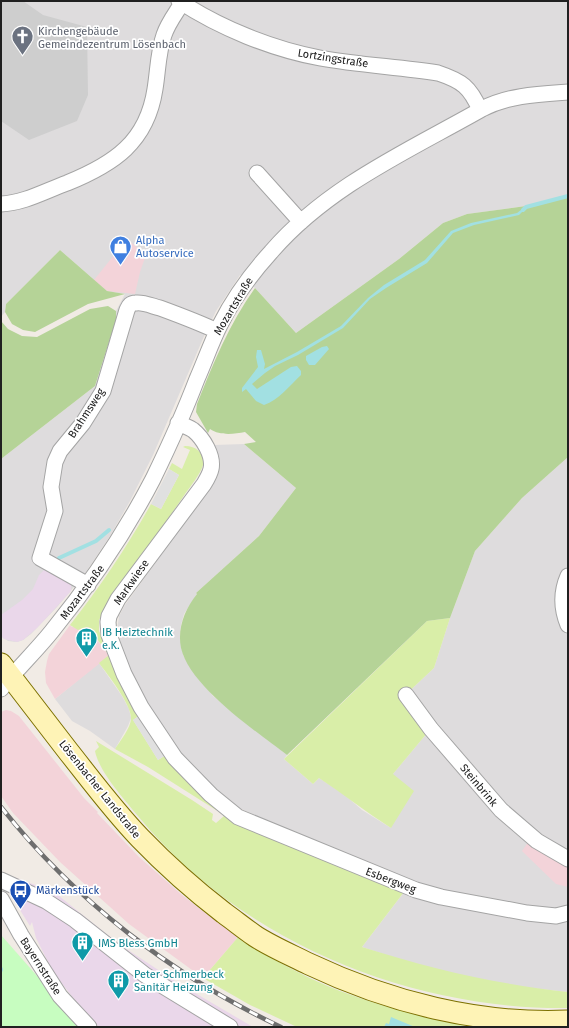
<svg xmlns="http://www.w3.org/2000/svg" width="569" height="1028" viewBox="0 0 569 1028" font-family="'Fira Sans',sans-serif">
<rect width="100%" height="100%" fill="#f1ebe5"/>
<!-- residential -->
<path fill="#dedcdd" d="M 1,1 L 568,1 L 568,195 L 526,206 L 467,214 L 443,223 L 399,259 L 296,333 L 255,288 L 240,275 L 216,311 L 205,334 L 153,455 L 130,501 L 110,536 L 84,575 L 57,607 L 31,634 L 23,640 L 17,642 L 8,641 L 1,636 L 1,459 L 95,386 L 116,320 L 116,311 L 125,294 L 107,291 L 60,250 L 6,304 L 5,312 L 1,317 Z
M 244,444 L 296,488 L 259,536 L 196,593 L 197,594 L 184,614 L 181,625 L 180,634 L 181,647 L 184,657 L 196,675 L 213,696 L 287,755 L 284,759 L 313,784 L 319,778 L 345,795 L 362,810 L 391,828 L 393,774 L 428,732 L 402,698 L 434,668 L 450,618 L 475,551 L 522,498 L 568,457 L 568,992 L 522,987 L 459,975 L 402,960 L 362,947 L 411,883 L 271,823 L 235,806 L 202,778 L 171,742 L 137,687 L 119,642 L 117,630 L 119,616 L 125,605 L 156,562 L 154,560 L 216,451 L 214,445 Z
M 99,663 L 122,696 L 129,709 L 131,718 L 128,726 L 115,749 L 90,731 L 72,721 L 55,699 Z"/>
<!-- commercial -->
<path fill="#f3d3d9" d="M 127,239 L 146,255 L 140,272 L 135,294 L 107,291 L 94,280 Z
M 70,625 L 72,627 L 88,627 L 109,656 L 55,699 L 46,683 L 45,672 L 47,661 L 49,654 Z
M 6,710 L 11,711 L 19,716 L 84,798 L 98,812 L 97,813 L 139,857 L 182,895 L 208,915 L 239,936 L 203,978 L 129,924 L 60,862 L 13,813 L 1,796 L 1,712 Z
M 529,841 L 568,864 L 568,887 L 556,884 L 522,851 Z"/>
<!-- industrial -->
<path fill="#ead7ea" d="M 46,568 L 68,581 L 71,584 L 71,591 L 37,628 L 23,640 L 17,642 L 4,639 L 1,636 L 1,615 L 22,600 L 33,589 L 39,575 Z
M 1,872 L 54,892 L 119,944 L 178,983 L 253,1027 L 99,1027 L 77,1003 L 53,972 L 36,938 L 32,922 L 30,926 L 20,910 L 1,879 Z"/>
<!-- religious -->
<path fill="#cecece" d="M 1,1 L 23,1 L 43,15 L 87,27 L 88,95 L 77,121 L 29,140 L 1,121 Z"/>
<!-- grass -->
<path fill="#d9eea8" d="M 185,446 C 197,446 204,453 203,465 C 201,473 190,487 185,494 C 160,531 133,568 107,605 L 99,620 L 99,631 L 140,715 L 133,720 L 158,760 L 166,755 L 219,806 L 216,810 L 148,767 L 115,749 C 120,741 131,728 131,718 C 131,704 108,675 99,663 L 109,655 L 88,627 L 78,630 L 70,625 C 100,587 127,547 151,504 L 161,509 L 179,475 L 169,469 L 172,463 L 182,469 L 190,450 L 183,447 Z
M 450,618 L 434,668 L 402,698 L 428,732 L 393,774 L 414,791 L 391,828 C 366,812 343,794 319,778 L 313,784 L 284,759 L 427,621 Z
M 96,741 L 192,800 L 213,814 L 212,820 L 216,823 L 224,816 L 404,892 L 362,947 C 432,969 495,984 568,992 L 568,1008 C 409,1010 240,941 138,816 C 125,800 99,772 95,751 L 99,747 Z
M 239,936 L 242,941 C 274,960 306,978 340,991 C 383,1007 427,1019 473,1027 L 297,1027 L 250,1005 L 203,978 Z"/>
<!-- forest -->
<path fill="#b5d397" d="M 568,195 L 568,457 L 522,498 L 475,551 L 450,618 L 427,621 L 287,755 C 256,731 190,687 181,648 C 177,628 185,609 197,594 L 196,593 L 259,536 L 296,488 L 244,444 L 256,442 L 245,432 C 234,434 220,436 210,429 L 208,433 L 196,412 L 197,404 C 213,364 229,324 255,288 L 296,333 L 399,259 L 443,223 L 467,214 L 526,206 Z
M 60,250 L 107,291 L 125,294 L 88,304 L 35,332 L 23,330 L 12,324 L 5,312 L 6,304 Z
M 108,306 L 116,311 L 116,320 L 95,386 L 1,459 L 1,321 L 8,329 L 22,336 L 37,337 L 90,309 Z"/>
<!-- park -->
<path fill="#c7fdc0" d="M 1,935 L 82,1027 L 1,1027 Z"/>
<!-- parking -->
<path fill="#e0e0e0" d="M 169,469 L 179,475 L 161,509 L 151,504 Z
M 140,715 L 166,755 L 158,760 L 133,720 Z"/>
<!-- water -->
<path fill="#a2e0e2" d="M 526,206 L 526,208 L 519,215 L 474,225 L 453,233 L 427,263 L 386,288 L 370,299 L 343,328 L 298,355 L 275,366 L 265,373 L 252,384 L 257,389 L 291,367 L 297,366 L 301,371 L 301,375 C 289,386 279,400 264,405 L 256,401 L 246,389 L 242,392 L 242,388 L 258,367 L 256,357 L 257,350 L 261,350 L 265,364 L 264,369 L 297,352 L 341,326 L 368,298 L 384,285 L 425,260 L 451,231 L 471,223 L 517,213 Z
M 327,346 L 329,349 L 315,365 L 309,365 L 306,360 L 306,356 L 322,347 Z
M 391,1017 L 415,1027 L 384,1027 L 386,1023 L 389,1024 Z"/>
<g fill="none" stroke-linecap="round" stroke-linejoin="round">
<!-- stream -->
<path stroke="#a2e0e2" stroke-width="4" d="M 523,210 L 526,207 L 568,196
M 59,558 L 96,541 L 109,530
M 1,970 L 1,969"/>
<defs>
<path id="street" d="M 179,1 C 220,28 272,49 320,58 C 359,65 399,67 438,73 C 462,81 470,87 480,110
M 257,173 L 301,222
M 1,204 C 24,203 45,191 67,183 C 114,164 147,142 155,89 C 158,71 158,52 164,35 C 168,23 176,13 182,3
M 178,423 C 183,425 188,427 193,430 C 203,438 214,456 211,469 C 210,474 207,479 204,484 L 118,599 L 109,616 L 108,622 L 109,635 L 124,674 L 141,707 L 175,758 L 211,795 L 238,817 L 416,890 L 441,897 L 527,913 L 556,916 L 568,913
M 568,576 C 561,592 561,608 568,625
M 88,585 L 40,558 L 55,511 L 51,487 L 55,462 L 60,451 L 83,423 L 103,391 L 127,310 C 129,306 130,303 136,303 C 143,302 152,306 160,308 C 179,315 198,322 217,331
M 1,689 C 17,669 36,651 52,631 C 91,583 125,533 153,479 C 169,446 184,413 197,379 C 205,361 211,343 220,325 C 233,299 251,274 271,252 C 328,186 408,151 482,109 C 509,95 539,94 568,92
M 406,695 L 431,729 L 501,810 L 537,841 L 568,859
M 1,880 L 46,901 L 75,920 L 145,975 L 230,1027
M 1,899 L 21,935 L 60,996 L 89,1027"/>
<path id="secondary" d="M 1,664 C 23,693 46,722 68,751 C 91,780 114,811 140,838 C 166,865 194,890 224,913 C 235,921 245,929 255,936 C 272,947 291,955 309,964 C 389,1002 479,1025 568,1021"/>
</defs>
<!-- street casing -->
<use href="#street" stroke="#a4a4a4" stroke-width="17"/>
<!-- secondary casing -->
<use href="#secondary" stroke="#7d7100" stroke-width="23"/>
<!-- street -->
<use href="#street" stroke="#fff" stroke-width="15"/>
<!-- secondary -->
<use href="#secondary" stroke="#fef3b6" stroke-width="21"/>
<defs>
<path id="rail" d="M 1,807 C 75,901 173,976 281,1027"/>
</defs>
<!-- rail casing -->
<use href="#rail" stroke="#6e6e6e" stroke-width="4.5"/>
<!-- rail -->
<use href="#rail" stroke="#fff" stroke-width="3" stroke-dasharray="9" stroke-linecap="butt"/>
</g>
<!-- icons -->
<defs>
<symbol id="church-pin" viewBox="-11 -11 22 30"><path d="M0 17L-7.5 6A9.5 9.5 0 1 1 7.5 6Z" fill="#6b7280" stroke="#fff"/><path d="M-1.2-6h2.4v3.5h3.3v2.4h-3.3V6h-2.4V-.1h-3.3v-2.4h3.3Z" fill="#fff"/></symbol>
<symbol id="shop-pin" viewBox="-11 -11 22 30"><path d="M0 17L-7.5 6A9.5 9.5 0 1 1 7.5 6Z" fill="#3f7fe0" stroke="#fff"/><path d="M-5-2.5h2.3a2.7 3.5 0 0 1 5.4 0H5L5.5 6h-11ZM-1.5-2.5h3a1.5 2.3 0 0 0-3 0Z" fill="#fff"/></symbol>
<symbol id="building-pin" viewBox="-11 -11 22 30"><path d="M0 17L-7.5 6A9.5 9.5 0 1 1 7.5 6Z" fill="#0f9aa8" stroke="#fff"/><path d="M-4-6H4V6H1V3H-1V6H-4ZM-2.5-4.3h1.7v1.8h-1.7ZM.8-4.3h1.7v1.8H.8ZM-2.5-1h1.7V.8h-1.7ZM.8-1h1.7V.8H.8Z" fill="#fff"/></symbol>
<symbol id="bus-pin" viewBox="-11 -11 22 30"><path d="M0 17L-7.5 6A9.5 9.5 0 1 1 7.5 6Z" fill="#1a4fb4" stroke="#fff"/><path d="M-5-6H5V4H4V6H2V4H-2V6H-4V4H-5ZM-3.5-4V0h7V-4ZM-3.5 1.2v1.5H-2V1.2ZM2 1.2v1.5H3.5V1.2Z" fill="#fff"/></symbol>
</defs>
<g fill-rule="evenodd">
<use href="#church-pin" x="10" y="24" width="25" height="34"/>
<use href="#shop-pin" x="108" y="234" width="25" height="34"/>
<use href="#building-pin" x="74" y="626" width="25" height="34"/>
<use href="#bus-pin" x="8" y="878" width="25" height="34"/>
<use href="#building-pin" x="70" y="930" width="25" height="34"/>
<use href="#building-pin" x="106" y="968" width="25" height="34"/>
</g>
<g text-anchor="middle" stroke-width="3.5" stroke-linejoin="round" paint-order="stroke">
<!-- worship labels -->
<g font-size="11" fill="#5b616d" stroke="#fff" text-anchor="start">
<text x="38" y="35">Kirchengebäude<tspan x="38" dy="13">Gemeindezentrum Lösenbach</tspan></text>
</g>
<!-- street labels -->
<g font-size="11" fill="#202020" stroke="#fff">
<text transform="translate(333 58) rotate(9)" y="4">Lortzingstraße</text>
<text transform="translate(233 306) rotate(-59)" y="4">Mozartstraße</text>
<text transform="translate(86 413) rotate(-57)" y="4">Brahmsweg</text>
<text transform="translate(131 582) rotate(-55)" y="4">Markwiese</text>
<text transform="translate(82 592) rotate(-53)" y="4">Mozartstraße</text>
<text transform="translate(479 785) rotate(50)" y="4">Steinbrink</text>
<text transform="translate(100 789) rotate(51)" y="4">Lösenbacher Landstraße</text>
<text transform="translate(391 880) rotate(21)" y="4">Esbergweg</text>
<text transform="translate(41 966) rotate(57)" y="4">Bayernstraße</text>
</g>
<!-- shop labels -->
<g font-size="11" fill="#366cbe" stroke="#fff" text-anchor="start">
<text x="136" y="244">Alpha<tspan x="136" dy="13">Autoservice</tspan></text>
</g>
<!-- culture labels -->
<g font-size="11" fill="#0d838f" stroke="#fff" text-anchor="start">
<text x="102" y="636">IB Heiztechnik<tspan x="102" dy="13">e.K.</tspan></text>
<text x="98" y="947">IMS Bless GmbH</text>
<text x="134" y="978">Peter Schmerbeck<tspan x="134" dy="13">Sanitär Heizung</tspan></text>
</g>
<!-- transit labels -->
<g font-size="11" fill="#164399" stroke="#fff" text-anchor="start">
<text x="36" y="894">Märkenstück</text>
</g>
</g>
<!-- border -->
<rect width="569" height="1028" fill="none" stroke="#202020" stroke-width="4"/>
</svg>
